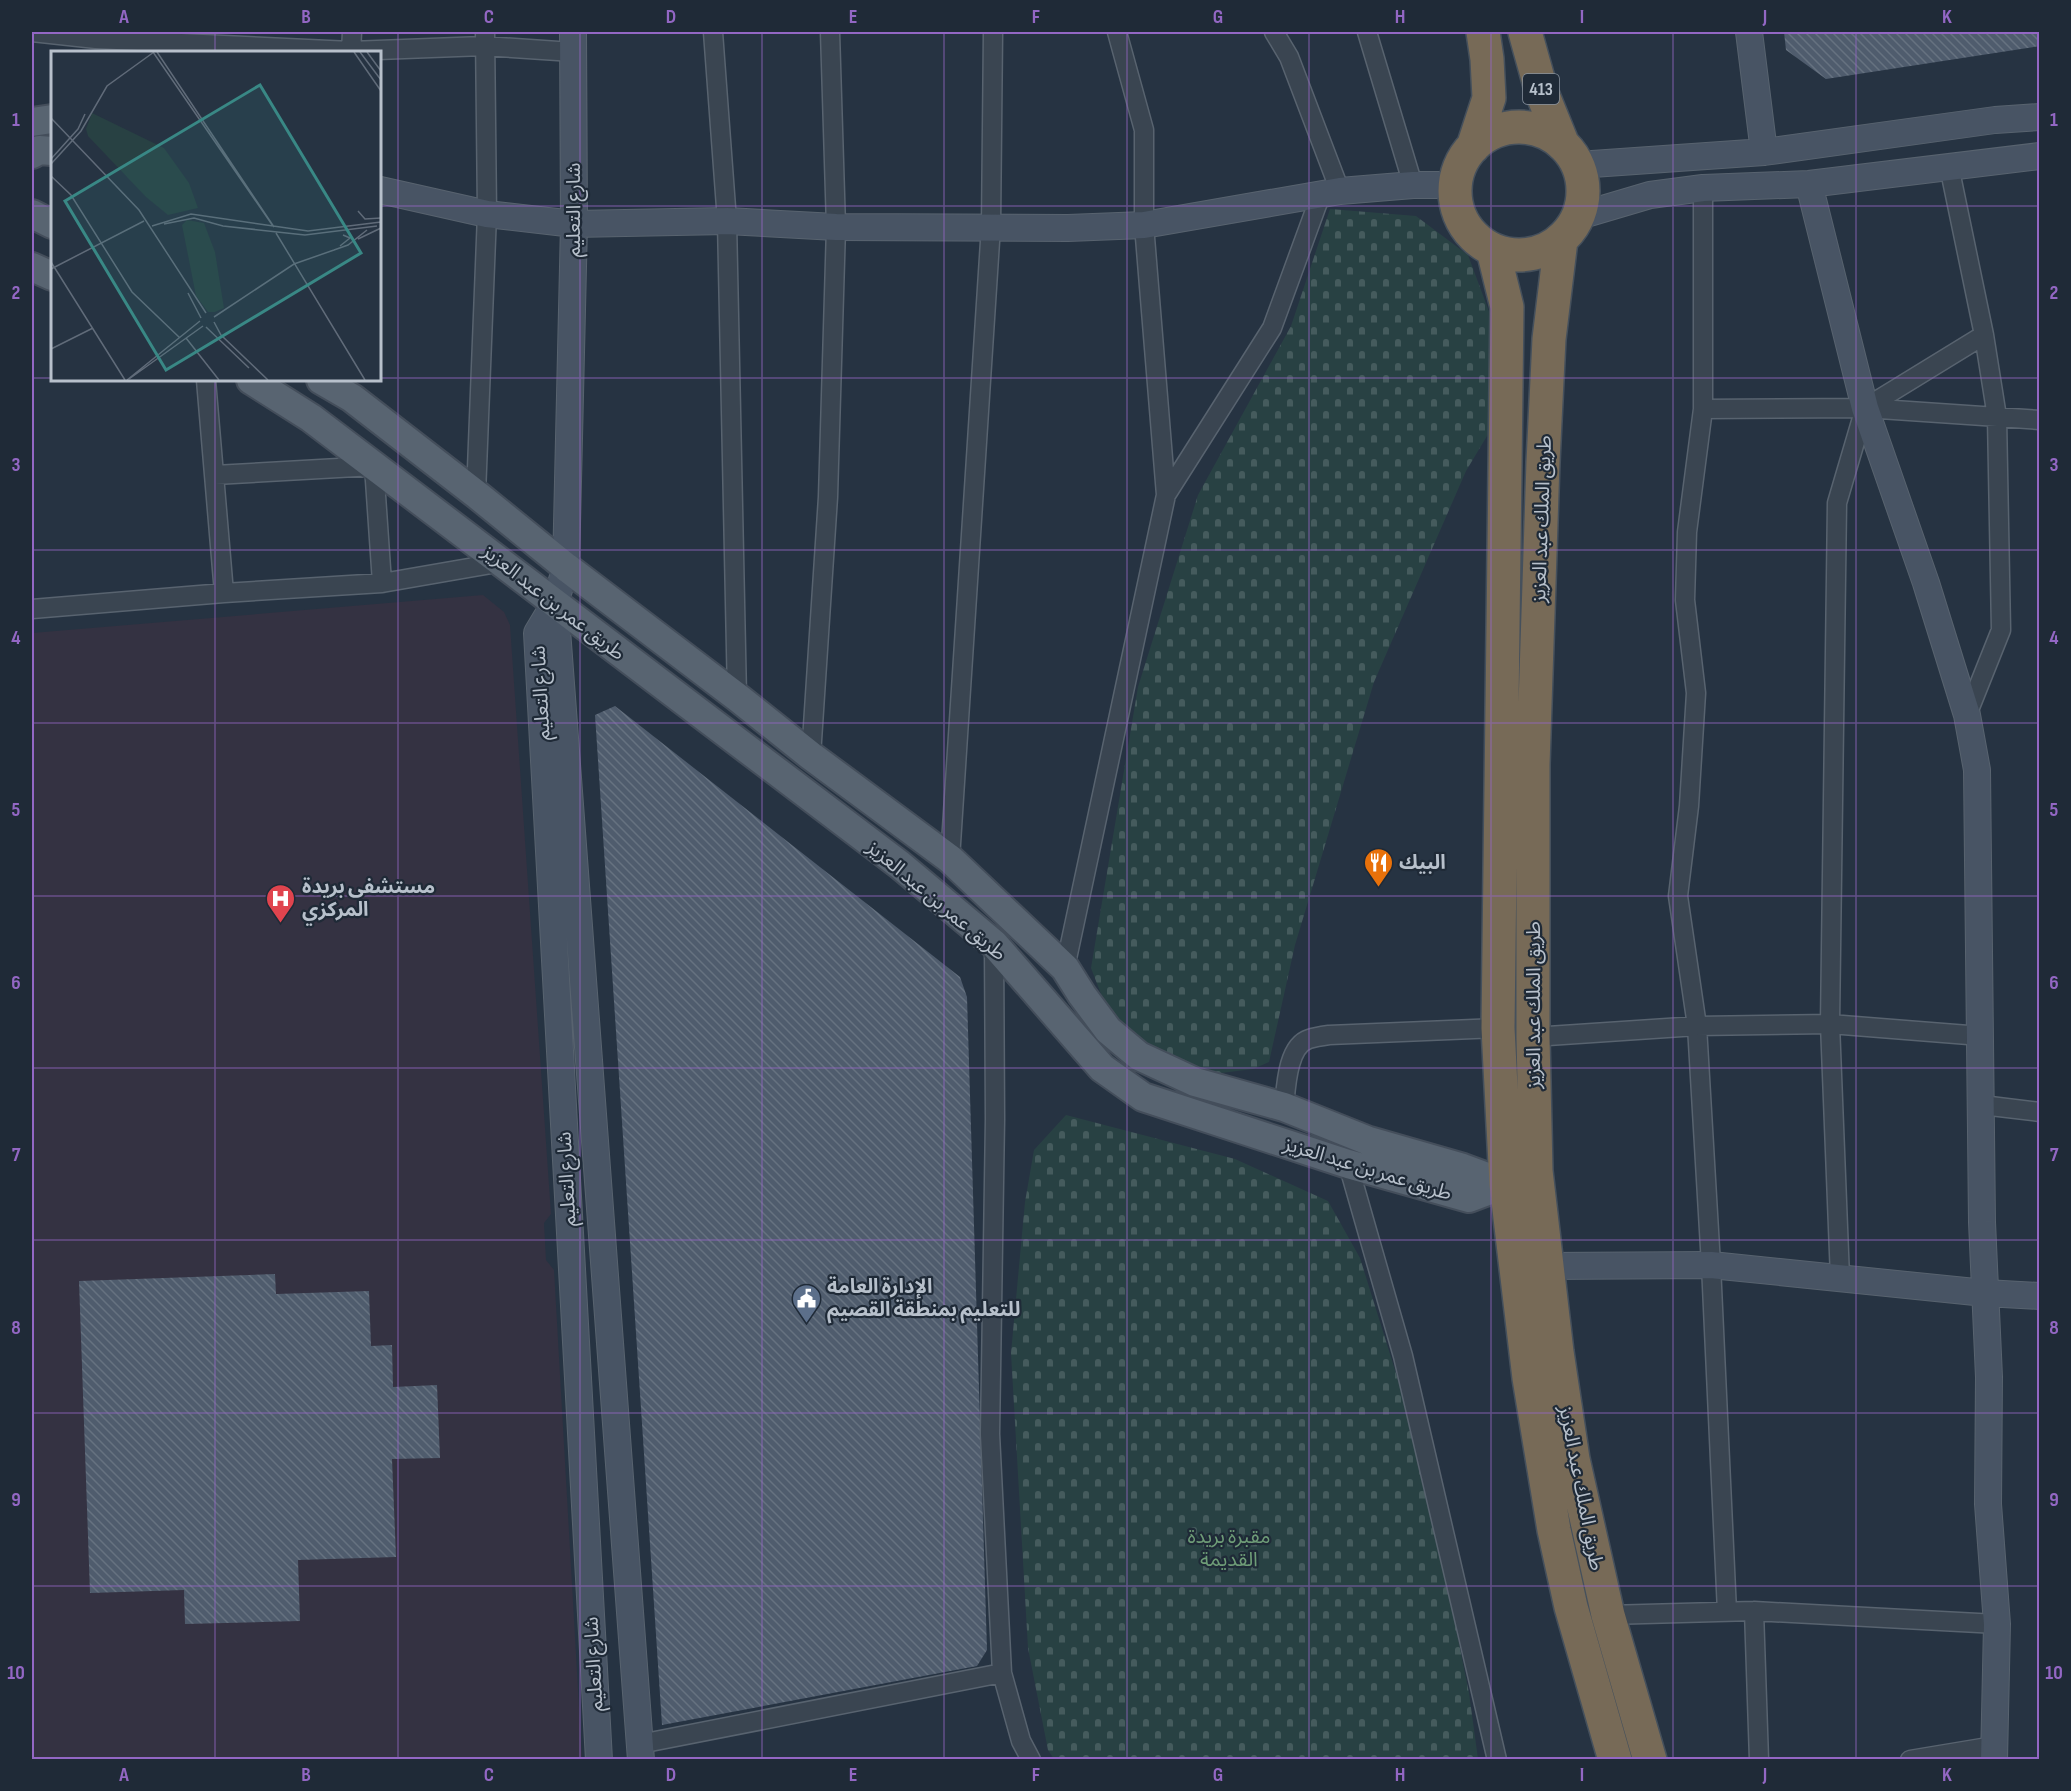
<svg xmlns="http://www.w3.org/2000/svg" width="2071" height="1791" viewBox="0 0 2071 1791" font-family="'Sofia Sans Condensed','Noto Sans Arabic',sans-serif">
<defs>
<pattern id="cemetery-stones" width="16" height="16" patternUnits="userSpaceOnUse" patternTransform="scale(1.5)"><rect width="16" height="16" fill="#284143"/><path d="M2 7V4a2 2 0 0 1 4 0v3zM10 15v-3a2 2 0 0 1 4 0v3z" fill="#455b5d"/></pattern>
<pattern id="building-back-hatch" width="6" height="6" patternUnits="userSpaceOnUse" patternTransform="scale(1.5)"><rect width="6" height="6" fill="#4f5c6d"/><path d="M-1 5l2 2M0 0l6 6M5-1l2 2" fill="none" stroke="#667280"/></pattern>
</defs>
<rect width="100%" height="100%" fill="#263342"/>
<!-- medical -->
<path fill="#343242" d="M 483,595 L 504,612 L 510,625 L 551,1214 L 544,1223 L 546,1260 L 554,1270 L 582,1759 L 32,1760 L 32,633 Z"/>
<!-- cemetery -->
<path fill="url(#cemetery-stones)" d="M 1330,209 L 1416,216 L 1468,255 L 1491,317 L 1490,431 L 1466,471 L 1374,682 L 1295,945 L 1269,1062 L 1253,1069 L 1205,1075 L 1151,1051 L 1106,1007 L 1091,968 L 1138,687 L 1198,495 L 1291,326 Z
M 1066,1115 L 1235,1159 L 1328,1201 L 1360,1258 L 1420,1450 L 1469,1693 L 1478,1759 L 1054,1759 L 1048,1750 L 1028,1648 L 1011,1353 L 1025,1202 L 1034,1150 Z"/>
<!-- building -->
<path fill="url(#building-back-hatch)" d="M 1784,32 L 2040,32 L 2040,46 L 1826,79 L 1786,50 Z
M 615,706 L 960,977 L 967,997 L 987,1650 L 977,1666 L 662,1725 L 595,715 Z
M 275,1274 L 276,1294 L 369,1291 L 371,1346 L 392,1345 L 393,1387 L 437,1385 L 440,1458 L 392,1459 L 396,1557 L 298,1560 L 300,1621 L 185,1624 L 184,1590 L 90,1593 L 79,1281 Z"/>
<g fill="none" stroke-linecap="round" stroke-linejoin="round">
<defs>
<path id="street" d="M 32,32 L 96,39 L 351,51 L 484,46 L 573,52
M 713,32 L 727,221 L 737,697
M 1274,32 L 1289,57 L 1340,191
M 1367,32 L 1413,185
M 351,52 L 352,32
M 1949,166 L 1984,335 L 1997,417 L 2001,630 L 1967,715
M 1703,188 L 1703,409 L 1687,532 L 1685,600 L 1696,693 L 1689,806 L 1678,896 L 1697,1026 L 1711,1265 L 1727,1612
M 206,380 L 224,593
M 1703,409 L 1865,408 L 2040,420
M 215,475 L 374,466 L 382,583
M 476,494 L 487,214 L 485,32
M 1166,495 L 1272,328 L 1321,194
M 32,609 L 224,593 L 382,583 L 503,562
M 811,756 L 828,497 L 836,227 L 830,32
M 950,859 L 991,226 L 993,32
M 994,944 L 995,1119 L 990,1434 L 1002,1673 L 1021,1741 L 1031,1760
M 1065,968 L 1166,495 L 1144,225 L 1144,130 L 1117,32
M 1533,1037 L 1697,1026 L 1830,1024 L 1981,1036
M 1982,1105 L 2040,1112
M 1284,1107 C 1286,1088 1287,1046 1309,1039 C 1315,1037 1322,1036 1329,1035 L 1498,1028
M 1348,1164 L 1403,1356 L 1497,1760
M 1840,1278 L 1830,1024 L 1837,503 L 1865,408 L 1984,335
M 1754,1611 L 1759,1760
M 1608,1615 L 1754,1611 L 1997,1624
M 640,1744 L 1002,1673
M 1910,1760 L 1994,1746"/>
<path id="secondary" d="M 573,32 L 574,224 L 566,567 L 555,603 L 537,633 L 599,1760
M 1749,32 L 1764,152
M 1578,165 L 1764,152 L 1995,120 L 2040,117
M 1809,184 L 1865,408 L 1926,583 L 1967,715 L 1977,770 L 1982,1222 L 1989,1377 L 1988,1504 L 1997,1624 L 1994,1760
M 380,190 L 487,214 L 574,224 L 727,221 L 836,227 L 1068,228 L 1144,225 L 1340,191 L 1413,185 L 1455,185
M 1579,216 L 1650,195 L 1703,188 L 1809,184 L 2040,156
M 555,603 L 641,1760
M 1547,1266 L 1711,1265 L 1985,1293 L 2040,1296"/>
<path id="primary" d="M 32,122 L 52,119
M 32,154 L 39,150 L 52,151
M 32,214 L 52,224
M 32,267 L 52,276
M 251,380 L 311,418 L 900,865 L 994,944 L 1102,1068 L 1143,1097 L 1348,1164 L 1469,1198 L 1506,1184
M 321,380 L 352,398 L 476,494 L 566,567 L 737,697 L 811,756 L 950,859 L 1065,968 L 1082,995 L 1108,1030 L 1139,1056 L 1195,1082 L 1284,1107 L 1369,1141 L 1463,1168 L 1506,1184"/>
<path id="highway" d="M 1525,32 L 1542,93 L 1563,145
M1455 191a64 64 0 1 1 128 0a64 64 0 1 1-128 0Z
M 1473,147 L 1489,98 L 1487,59 L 1483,32
M 1561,240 L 1549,339 L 1543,462 L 1533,765 L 1533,1037 L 1536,1171 L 1557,1352 L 1573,1459 L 1608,1615 L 1650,1760
M 1493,250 L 1507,307 L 1498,1028 L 1506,1184 L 1529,1378 L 1554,1530 L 1571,1607 L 1615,1760"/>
</defs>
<!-- street casing -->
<use href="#street" stroke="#58636f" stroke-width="21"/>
<!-- secondary casing -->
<use href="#secondary" stroke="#58636f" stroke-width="28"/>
<!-- primary casing -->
<use href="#primary" stroke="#444e5b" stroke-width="32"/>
<!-- highway casing -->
<use href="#highway" stroke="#45505c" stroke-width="36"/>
<!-- street -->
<use href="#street" stroke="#3a4551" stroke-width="18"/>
<!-- secondary -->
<use href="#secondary" stroke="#485464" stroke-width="26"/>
<!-- primary -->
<use href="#primary" stroke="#586471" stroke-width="28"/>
<!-- highway -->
<use href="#highway" stroke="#776a57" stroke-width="33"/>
</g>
<!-- grid -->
<path fill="none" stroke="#9367c4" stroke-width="1.5" stroke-opacity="0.55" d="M 215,32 L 215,52M 398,32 L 398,1760M 580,32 L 580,1760M 762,32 L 762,1760M 944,32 L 944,1760M 1127,32 L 1127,1760M 1309,32 L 1309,1760M 1491,32 L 1491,1760M 1673,32 L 1673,1760M 1856,32 L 1856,1760M 32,206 L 52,206M 380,206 L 2040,206M 32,378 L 52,378M 380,378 L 2040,378M 215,380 L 215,1760M 32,550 L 2040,550M 32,723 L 2040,723M 32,896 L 2040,896M 32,1068 L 2040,1068M 32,1240 L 2040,1240M 32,1413 L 2040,1413M 32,1586 L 2040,1586"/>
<!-- icons -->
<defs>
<symbol id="restaurant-pin" viewBox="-11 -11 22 30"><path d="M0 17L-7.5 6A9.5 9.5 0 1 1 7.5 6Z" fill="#e8710a" stroke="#1f2a37"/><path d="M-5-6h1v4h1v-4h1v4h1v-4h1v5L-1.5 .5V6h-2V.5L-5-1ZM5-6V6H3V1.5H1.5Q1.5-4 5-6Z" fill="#fff"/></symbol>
<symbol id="hospital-pin" viewBox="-11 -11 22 30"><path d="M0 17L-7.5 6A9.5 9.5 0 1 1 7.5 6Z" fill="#e0444e" stroke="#1f2a37"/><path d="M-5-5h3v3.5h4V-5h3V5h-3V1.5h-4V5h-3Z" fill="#fff"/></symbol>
<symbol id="civic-pin" viewBox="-11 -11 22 30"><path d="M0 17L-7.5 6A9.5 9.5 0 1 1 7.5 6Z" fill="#5c6f8a" stroke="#1f2a37"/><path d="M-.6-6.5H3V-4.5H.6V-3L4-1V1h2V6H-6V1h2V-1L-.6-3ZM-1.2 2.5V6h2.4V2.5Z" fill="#fff"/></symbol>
</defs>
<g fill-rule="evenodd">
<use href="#restaurant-pin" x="1362" y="846" width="33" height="45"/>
<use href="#hospital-pin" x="264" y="882" width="33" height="45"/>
<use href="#civic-pin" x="790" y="1282" width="33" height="45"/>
</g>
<g text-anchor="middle" stroke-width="4.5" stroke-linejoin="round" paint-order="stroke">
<!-- shield labels -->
<rect fill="#1f2a37" stroke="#89939f" stroke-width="1.5" x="1523" y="74" width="36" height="30" rx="4.5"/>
<g font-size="18" font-weight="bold" fill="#b7c0cb">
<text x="1541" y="95">413</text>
</g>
<!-- street labels -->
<g font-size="20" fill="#b7c0cb" stroke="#1f2a37">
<text transform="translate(573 210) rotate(-90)" y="7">شارع التعليم</text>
<text transform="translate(1541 519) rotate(-88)" y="7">طريق الملك عبد العزيز</text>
<text transform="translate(554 602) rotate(38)" y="7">طريق عمر بن عبد العزيز</text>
<text transform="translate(540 693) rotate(-93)" y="7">شارع التعليم</text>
<text transform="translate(937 900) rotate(40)" y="7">طريق عمر بن عبد العزيز</text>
<text transform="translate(1533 1005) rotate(-90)" y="7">طريق الملك عبد العزيز</text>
<text transform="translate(1368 1168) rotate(17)" y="7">طريق عمر بن عبد العزيز</text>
<text transform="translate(566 1179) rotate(-93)" y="7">شارع التعليم</text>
<text transform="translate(1582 1488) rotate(79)" y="7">طريق الملك عبد العزيز</text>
<text transform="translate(593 1664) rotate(-93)" y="7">شارع التعليم</text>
</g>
<!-- poi labels -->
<g font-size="20" font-weight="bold" fill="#b7c0cb" stroke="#1f2a37" text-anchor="start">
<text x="1399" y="869">البيك</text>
<text x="302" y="893">مستشفى بريدة<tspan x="302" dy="23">المركزي</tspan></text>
<text x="827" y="1293">الإدارة العامة<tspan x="827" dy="23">للتعليم بمنطقة القصيم</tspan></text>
</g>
<!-- park labels -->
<g font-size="20" fill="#6e9c77" stroke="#1f2a37">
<text x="1229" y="1543">مقبرة بريدة<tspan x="1229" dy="23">القديمة</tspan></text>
</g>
</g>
<!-- overview -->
<g transform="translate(51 51)">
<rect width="330" height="330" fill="#263342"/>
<path d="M 41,62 L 113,97 L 138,132 L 147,157 L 117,164 L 95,146 L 37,85 L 35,78 ZM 136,169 L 153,172 L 164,201 L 173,257 L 164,261 L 157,261 L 145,245 L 131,174 Z" fill="#284143"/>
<path fill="none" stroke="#606b79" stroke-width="1.5" d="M 102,1 L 222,175M 106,1 L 223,176M 303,1 L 330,40M 309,1 L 330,29M 316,1 L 330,20M 0,67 L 88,159 L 155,262M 0,108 L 27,78 L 34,63M 0,113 L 30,80 L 56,35 L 103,1M 0,125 L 20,144 L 81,241 L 129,287M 307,160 L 314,168 L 330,167M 113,173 L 143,167 L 172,175 L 254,184 L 326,175M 101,175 L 140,163 L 257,180 L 330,171M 225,182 L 314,329M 307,188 L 330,177M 289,195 L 299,187 L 292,184M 283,199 L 297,194 L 316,179M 0,211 L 74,329M 0,218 L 93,170M 137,242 L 150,267M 163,266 L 243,213 L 283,199M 163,271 L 170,284 L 217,329M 155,276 L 198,317M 135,287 L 168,329M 0,298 L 42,277M 78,328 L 152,275M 76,329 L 149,270"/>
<path fill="#398885" fill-opacity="0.15" stroke="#398885" stroke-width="3" d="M 209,34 L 310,202 L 115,319 L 14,150 Z"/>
<rect width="330" height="330" fill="none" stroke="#b7c0cb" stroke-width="3"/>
</g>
<!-- border -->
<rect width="2071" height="1791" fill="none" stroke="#1f2a37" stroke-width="66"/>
<rect x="33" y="33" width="2005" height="1725" fill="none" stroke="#9367c4" stroke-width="2"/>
<g font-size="20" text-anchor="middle" font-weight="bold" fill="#9367c4">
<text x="124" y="23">A</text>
<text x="306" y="23">B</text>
<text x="489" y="23">C</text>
<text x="671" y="23">D</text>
<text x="853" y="23">E</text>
<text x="1036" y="23">F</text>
<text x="1218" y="23">G</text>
<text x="1400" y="23">H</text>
<text x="1582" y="23">I</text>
<text x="1765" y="23">J</text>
<text x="1947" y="23">K</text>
<text x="16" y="126">1</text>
<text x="2054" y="126">1</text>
<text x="16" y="299">2</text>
<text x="2054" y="299">2</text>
<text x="16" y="471">3</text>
<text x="2054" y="471">3</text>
<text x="16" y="644">4</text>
<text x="2054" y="644">4</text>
<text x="16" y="816">5</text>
<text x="2054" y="816">5</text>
<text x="16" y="989">6</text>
<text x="2054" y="989">6</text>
<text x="16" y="1161">7</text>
<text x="2054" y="1161">7</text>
<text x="16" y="1334">8</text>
<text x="2054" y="1334">8</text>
<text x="16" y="1506">9</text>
<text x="2054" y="1506">9</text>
<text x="16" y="1679">10</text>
<text x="2054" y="1679">10</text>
<text x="124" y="1781">A</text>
<text x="306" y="1781">B</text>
<text x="489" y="1781">C</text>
<text x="671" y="1781">D</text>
<text x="853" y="1781">E</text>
<text x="1036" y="1781">F</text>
<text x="1218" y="1781">G</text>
<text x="1400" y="1781">H</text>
<text x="1582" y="1781">I</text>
<text x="1765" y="1781">J</text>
<text x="1947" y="1781">K</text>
</g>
</svg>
